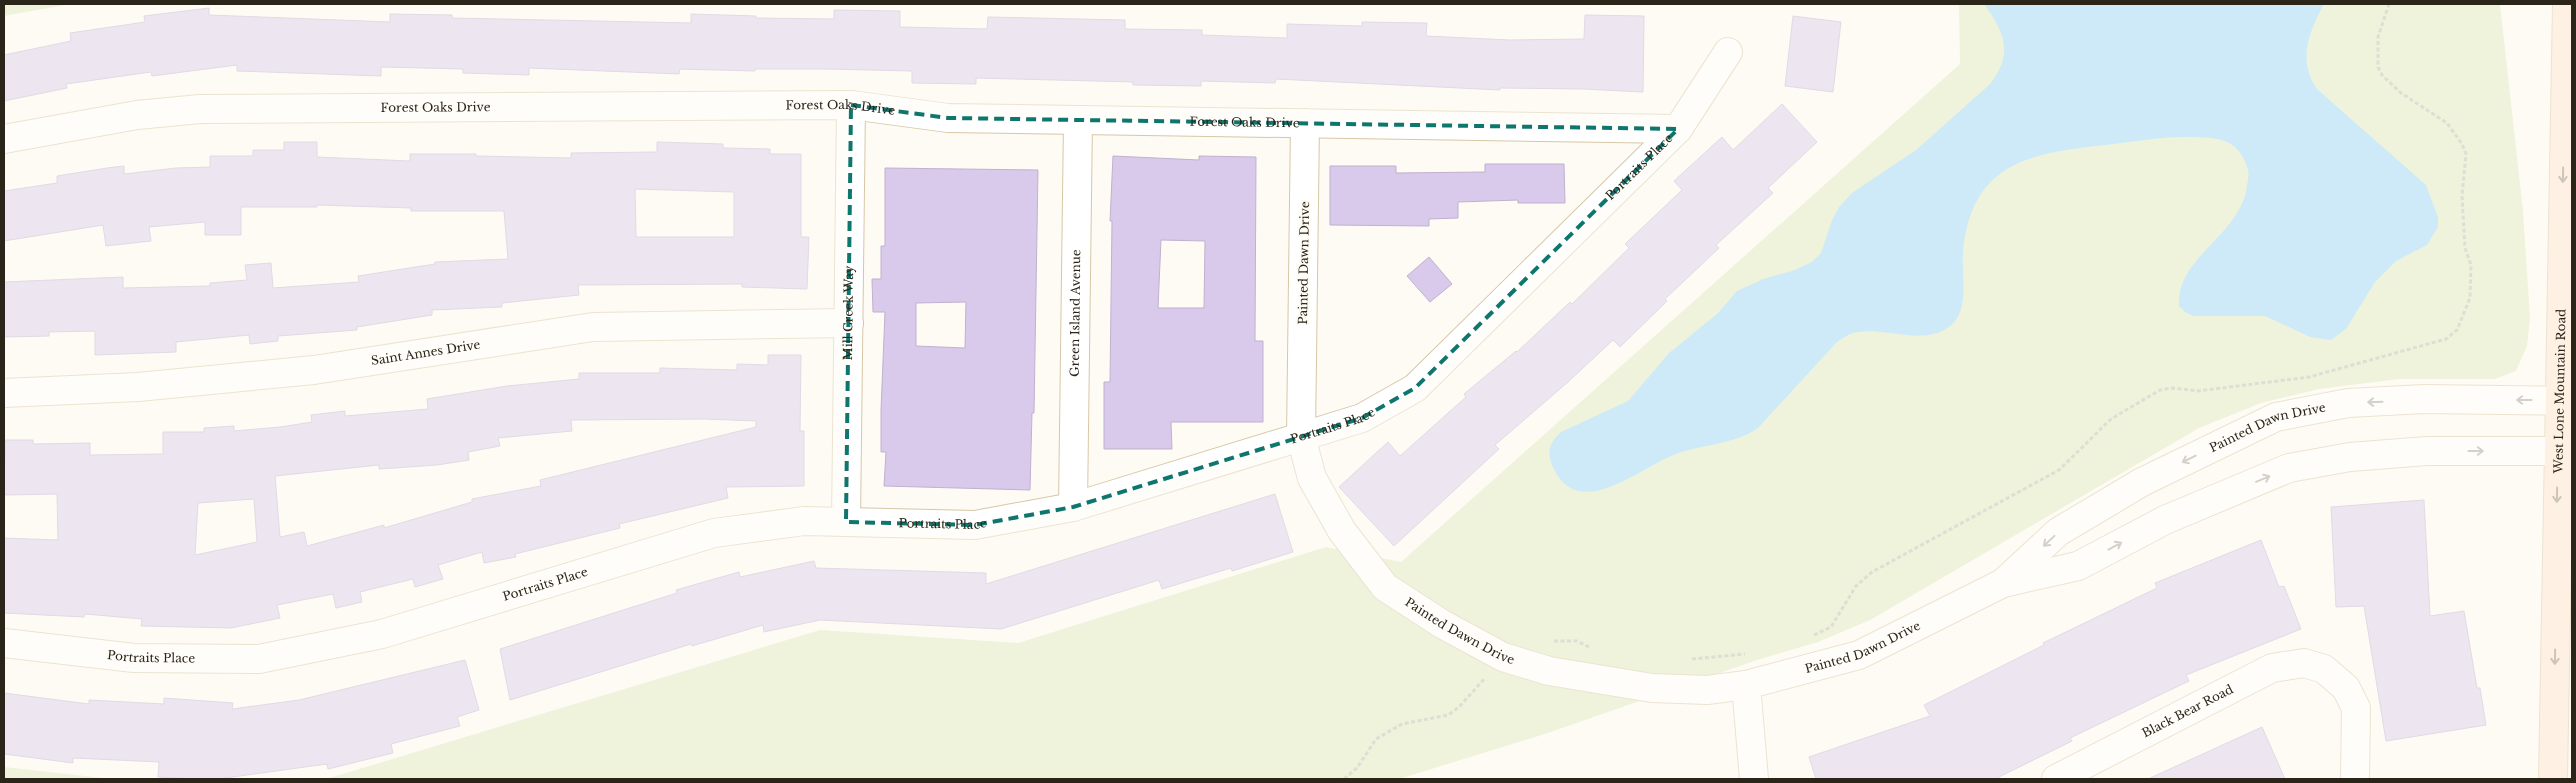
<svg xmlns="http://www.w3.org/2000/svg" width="2576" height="783" viewBox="0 0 2576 783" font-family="'Libre Baskerville',serif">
<rect width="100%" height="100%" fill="#fefbf4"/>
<!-- green -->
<path fill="#dde9bd" d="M 4,4 L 71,4 L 4,16 Z
M 1959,4 L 2500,4 L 2523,211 L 2530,318 L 2527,346 L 2516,371 L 2495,379 L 2399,379 L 2319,389 L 2261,403 L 2199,428 L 1870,620 L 1818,642 L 1760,659 L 1545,734 L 1399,779 L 326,779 L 820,630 L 1018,643 L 1326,547 L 1401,562 L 1960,64 Z
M 4,767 L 112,779 L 4,779 Z"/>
<!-- water -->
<path fill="#96d6fe" d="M 1984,4 L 2324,4 C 2309,32 2297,60 2317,89 L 2426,185 L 2438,217 L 2438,227 L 2427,245 L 2396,261 L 2375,282 L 2346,329 L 2331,340 L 2310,337 L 2265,316 L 2193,316 L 2185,312 L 2179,306 C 2175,257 2242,235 2247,185 C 2248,180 2249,175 2248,170 C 2238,135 2215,138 2185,137 C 2159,137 2132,142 2106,145 C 2030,153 1972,162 1963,251 C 1961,274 1971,311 1949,327 C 1921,347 1884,325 1853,333 C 1847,335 1842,339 1837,342 L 1758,428 C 1732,446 1699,444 1671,456 C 1636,471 1576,523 1552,465 C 1546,451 1551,441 1561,432 L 1628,401 L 1669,353 L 1717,314 L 1737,291 L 1763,279 L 1792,271 L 1812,262 L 1821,253 L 1832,220 L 1839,207 L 1852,193 L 1916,150 L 1989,85 C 2014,54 2005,33 1984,4 Z"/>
<!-- building -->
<path fill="#d9c9ea" stroke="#c0b1d0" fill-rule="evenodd" d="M 209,8 L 209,15 L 390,22 L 390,14 L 452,15 L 452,18 L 691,23 L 691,14 L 756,16 L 756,18 L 834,19 L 834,10 L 900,11 L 900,27 L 987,29 L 988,17 L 1125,20 L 1125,29 L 1202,30 L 1202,35 L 1287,38 L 1287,24 L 1362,26 L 1362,22 L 1427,23 L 1426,36 L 1510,40 L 1584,39 L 1585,15 L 1644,16 L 1643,92 L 1583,89 L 1500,88 L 1500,90 L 1276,79 L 1275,83 L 1201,81 L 1201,86 L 1133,85 L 1133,82 L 976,78 L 976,84 L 912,83 L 912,71 L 825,69 L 755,69 L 755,71 L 680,69 L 679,74 L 529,68 L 529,75 L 463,73 L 463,69 L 381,67 L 381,76 L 237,71 L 237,65 L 152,76 L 151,72 L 66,84 L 67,88 L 4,101 L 4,55 L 71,41 L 70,33 L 145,22 L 144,16 Z
M 1793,16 L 1841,22 L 1833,92 L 1785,86 Z
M 1782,104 L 1817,142 L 1768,188 L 1773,193 L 1716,245 L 1719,248 L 1665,299 L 1667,301 L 1620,347 L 1613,340 L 1568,382 L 1495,445 L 1499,449 L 1394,546 L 1339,487 L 1388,442 L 1400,456 L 1466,397 L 1464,394 L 1516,351 L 1517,352 L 1570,302 L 1572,304 L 1629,248 L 1625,244 L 1682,190 L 1674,181 L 1722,137 L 1733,150 Z
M 284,142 L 317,142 L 317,157 L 410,161 L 410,154 L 476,154 L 476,156 L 571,158 L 571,153 L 657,152 L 657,142 L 723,144 L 723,148 L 770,149 L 770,154 L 801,154 L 801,237 L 809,237 L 807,289 L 742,287 L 742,284 L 578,285 L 579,295 L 502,303 L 502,307 L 432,310 L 432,315 L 357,327 L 357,330 L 278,336 L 278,341 L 250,344 L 249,335 L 176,342 L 176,352 L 95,355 L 95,331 L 49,332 L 49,336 L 4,337 L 4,282 L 123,277 L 123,288 L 210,286 L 210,283 L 247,280 L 245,265 L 271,263 L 273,288 L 359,282 L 358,276 L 435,264 L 435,262 L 508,259 L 504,211 L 411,211 L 411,208 L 317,205 L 317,207 L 241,207 L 241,235 L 205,235 L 205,222 L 149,227 L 151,241 L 106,246 L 103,225 L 4,241 L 4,191 L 57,183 L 57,176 L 107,168 L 124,166 L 124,174 L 176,168 L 210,167 L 210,156 L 253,156 L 253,150 L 284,150 ZM 635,189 L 734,192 L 734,237 L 636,237 Z
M 1113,156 L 1199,160 L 1199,156 L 1256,157 L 1255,341 L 1263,341 L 1263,422 L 1171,422 L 1172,449 L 1104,449 L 1104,382 L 1110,382 L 1112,221 L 1110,221 ZM 1161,240 L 1205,241 L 1204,308 L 1158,308 Z
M 1485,164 L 1564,164 L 1565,203 L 1518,203 L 1518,200 L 1458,202 L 1458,218 L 1429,219 L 1429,226 L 1330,225 L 1330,166 L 1396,166 L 1396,173 L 1485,172 Z
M 885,168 L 1038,170 L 1034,413 L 1032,413 L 1030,490 L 884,486 L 886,452 L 881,452 L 881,410 L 885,312 L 873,312 L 872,279 L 881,279 L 881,246 L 885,246 ZM 966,302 L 965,348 L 916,346 L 916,303 Z
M 1429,257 L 1452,284 L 1430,302 L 1407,276 Z
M 768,355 L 801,355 L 800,431 L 804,431 L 804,486 L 726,487 L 728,498 L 619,524 L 620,528 L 515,554 L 516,557 L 484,563 L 482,552 L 438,565 L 443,579 L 415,587 L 413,579 L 360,592 L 362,602 L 336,608 L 333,594 L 277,605 L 280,618 L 231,628 L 141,626 L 142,619 L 85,614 L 84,617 L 4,613 L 4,538 L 58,540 L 57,494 L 4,495 L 5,440 L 33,440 L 33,444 L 90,443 L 90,455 L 163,454 L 163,432 L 204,432 L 204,428 L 234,426 L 234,431 L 280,427 L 312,422 L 311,415 L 345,411 L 345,416 L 428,409 L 427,399 L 507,386 L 579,379 L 579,373 L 660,373 L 660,368 L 737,370 L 737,364 L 768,365 ZM 704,419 L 756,421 L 756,427 L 540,480 L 541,486 L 472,499 L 472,502 L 384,528 L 384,525 L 307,546 L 304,532 L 280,537 L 275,476 L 379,465 L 379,469 L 437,465 L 469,460 L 468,452 L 500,446 L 498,438 L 572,431 L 571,420 ZM 254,499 L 257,542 L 195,555 L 198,503 Z
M 1275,494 L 1293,552 L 1232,571 L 1231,568 L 1162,589 L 1159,580 L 1001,629 L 820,620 L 764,632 L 763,625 L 692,646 L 691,644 L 510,700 L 500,649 L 677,593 L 676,590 L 739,572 L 740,577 L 814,561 L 816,568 L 986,573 L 986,584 Z
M 2424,500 L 2430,616 L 2464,611 L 2477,688 L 2480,688 L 2486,725 L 2386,741 L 2364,606 L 2336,607 L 2331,507 Z
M 2261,540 L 2279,587 L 2284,586 L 2301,629 L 2186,675 L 2189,681 L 2070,738 L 2072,741 L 1995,779 L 1816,779 L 1809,757 L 1930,716 L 1924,705 L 2044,645 L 2043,643 L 2157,588 L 2155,583 Z
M 465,660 L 479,710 L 457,717 L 460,726 L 391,744 L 393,753 L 328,769 L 327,764 L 218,779 L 195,779 L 158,777 L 159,762 L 73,758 L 73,763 L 4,754 L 4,693 L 89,704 L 89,700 L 164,704 L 164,698 L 233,703 L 232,709 L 299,700 Z
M 2262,727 L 2285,779 L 2148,779 Z"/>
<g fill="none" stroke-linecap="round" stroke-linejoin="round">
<defs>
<g id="minor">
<path id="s1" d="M 1305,123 L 1301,437 L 1312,478 L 1342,531 L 1385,587 L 1442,624 L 1503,657 L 1549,671 L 1652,688 L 1707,690 L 1746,685 L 1859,655 L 2003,583 L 2078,566 L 2165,520 L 2289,468 L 2350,457 L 2427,451 L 2572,451"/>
<path id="s2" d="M 4,139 L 137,115 L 200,109 L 851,105 L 948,118 L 1678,129"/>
<path id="s3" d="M 4,393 L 138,387 L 314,370 L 593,327 L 849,323"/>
<path id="s4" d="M 1073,507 L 1078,120"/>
<path id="s5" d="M 846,522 L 851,105"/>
<path id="s6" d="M 2004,582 L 2058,532 L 2142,482 L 2276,417 L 2348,403 L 2424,399 L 2572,401"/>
<path id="s7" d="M 4,643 L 134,658 L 259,659 L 382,634 L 714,533 L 804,521 L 975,525 L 1073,507 L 1362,418 L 1415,388 L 1678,129 L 1728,52"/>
<path d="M 1746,685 L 1754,779"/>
<path id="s8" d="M 2056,779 L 2272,668 L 2304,663 L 2324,669 L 2346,688 L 2356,708 L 2355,779"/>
</g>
<g id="secondary">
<path id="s9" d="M 2553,779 L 2567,4"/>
</g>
</defs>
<!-- minor casing -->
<use href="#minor" stroke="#d7c7a6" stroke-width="30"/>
<!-- secondary casing -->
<use href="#secondary" stroke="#d7c7a6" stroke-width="30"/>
<!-- path -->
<path stroke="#bcb8af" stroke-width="3" stroke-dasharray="4 2.5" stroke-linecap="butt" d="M 1814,635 L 1831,627 L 1856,586 L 1872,572 L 2059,470 L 2111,419 L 2160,390 L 2172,388 L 2198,391 L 2309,377 L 2446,339 L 2457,330 L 2470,298 L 2471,265 L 2465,248 L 2462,196 L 2466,154 L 2462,144 L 2447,123 L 2401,93 L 2382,75 L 2378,67 L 2378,37 L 2389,4
M 1554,641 L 1577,641 L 1589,647
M 1692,659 L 1745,654
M 1344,779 L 1357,768 L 1376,739 L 1402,724 L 1448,715 L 1459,707 L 1485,678"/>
<!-- minor -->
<use href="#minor" stroke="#fff" stroke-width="28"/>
<!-- secondary -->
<use href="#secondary" stroke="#fee2cf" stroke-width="28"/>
</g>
<!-- one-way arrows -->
<defs><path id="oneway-shaft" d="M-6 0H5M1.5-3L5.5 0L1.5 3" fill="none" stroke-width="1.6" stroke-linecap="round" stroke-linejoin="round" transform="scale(1.25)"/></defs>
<g stroke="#948474">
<use href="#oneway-shaft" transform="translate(2563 175) rotate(91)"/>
<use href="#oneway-shaft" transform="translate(2557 495) rotate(91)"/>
<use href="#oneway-shaft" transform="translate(2555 657) rotate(91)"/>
</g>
<g stroke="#a09d98">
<use href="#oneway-shaft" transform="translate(2524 400) rotate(-180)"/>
<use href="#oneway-shaft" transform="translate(2375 402) rotate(178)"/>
<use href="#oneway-shaft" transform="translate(2476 451)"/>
<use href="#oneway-shaft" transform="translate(2189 459) rotate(154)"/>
<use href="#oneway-shaft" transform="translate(2263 479) rotate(-23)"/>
<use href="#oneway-shaft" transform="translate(2049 541) rotate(137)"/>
<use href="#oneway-shaft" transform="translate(2115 546) rotate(-28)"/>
</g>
<!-- marked area -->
<path d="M0 0H2576V783H0ZM 851,105 L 948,118 L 1678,129 L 1415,388 L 1362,418 L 1073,507 L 975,525 L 846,522 Z" fill="#fefbf4" fill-opacity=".55" fill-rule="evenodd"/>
<path fill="none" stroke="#0f766e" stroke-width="4" stroke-dasharray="10 6" stroke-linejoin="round" d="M 851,105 L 948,118 L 1678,129 L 1415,388 L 1362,418 L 1073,507 L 975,525 L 846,522 Z"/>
<g text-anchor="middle" stroke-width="4.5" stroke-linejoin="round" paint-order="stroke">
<!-- street labels -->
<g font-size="12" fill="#2b2519" stroke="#fefbf4">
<text dy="4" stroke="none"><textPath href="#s2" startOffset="434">Forest Oaks Drive</textPath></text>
<text dy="4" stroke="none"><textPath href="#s2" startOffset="839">Forest Oaks Drive</textPath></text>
<text dy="4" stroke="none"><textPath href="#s2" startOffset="1244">Forest Oaks Drive</textPath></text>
<text dy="4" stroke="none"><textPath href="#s7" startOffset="1768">Portraits Place</textPath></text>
<text transform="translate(1304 263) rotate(-89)" y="4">Painted Dawn Drive</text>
<text dy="4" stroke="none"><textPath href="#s4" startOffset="194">Green Island Avenue</textPath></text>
<text dy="4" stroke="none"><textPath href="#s5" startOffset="209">Mill Creek Way</textPath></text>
<text dy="4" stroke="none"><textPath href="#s3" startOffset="424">Saint Annes Drive</textPath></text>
<text dy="4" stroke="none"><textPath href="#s9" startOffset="388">West Lone Mountain Road</textPath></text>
<text dy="4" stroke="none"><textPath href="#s7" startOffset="1362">Portraits Place</textPath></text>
<text dy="4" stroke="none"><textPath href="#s6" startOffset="309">Painted Dawn Drive</textPath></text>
<text dy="4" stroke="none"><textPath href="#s7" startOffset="958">Portraits Place</textPath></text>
<text dy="4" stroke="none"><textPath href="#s7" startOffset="552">Portraits Place</textPath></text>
<text dy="4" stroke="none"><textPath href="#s1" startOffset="575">Painted Dawn Drive</textPath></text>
<text dy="4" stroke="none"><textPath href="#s1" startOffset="995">Painted Dawn Drive</textPath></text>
<text dy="4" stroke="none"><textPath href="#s7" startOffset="148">Portraits Place</textPath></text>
<text dy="4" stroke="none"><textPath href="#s8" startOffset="148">Black Bear Road</textPath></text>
</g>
</g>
<!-- border -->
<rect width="2576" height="783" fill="none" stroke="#2b2519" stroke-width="10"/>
</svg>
